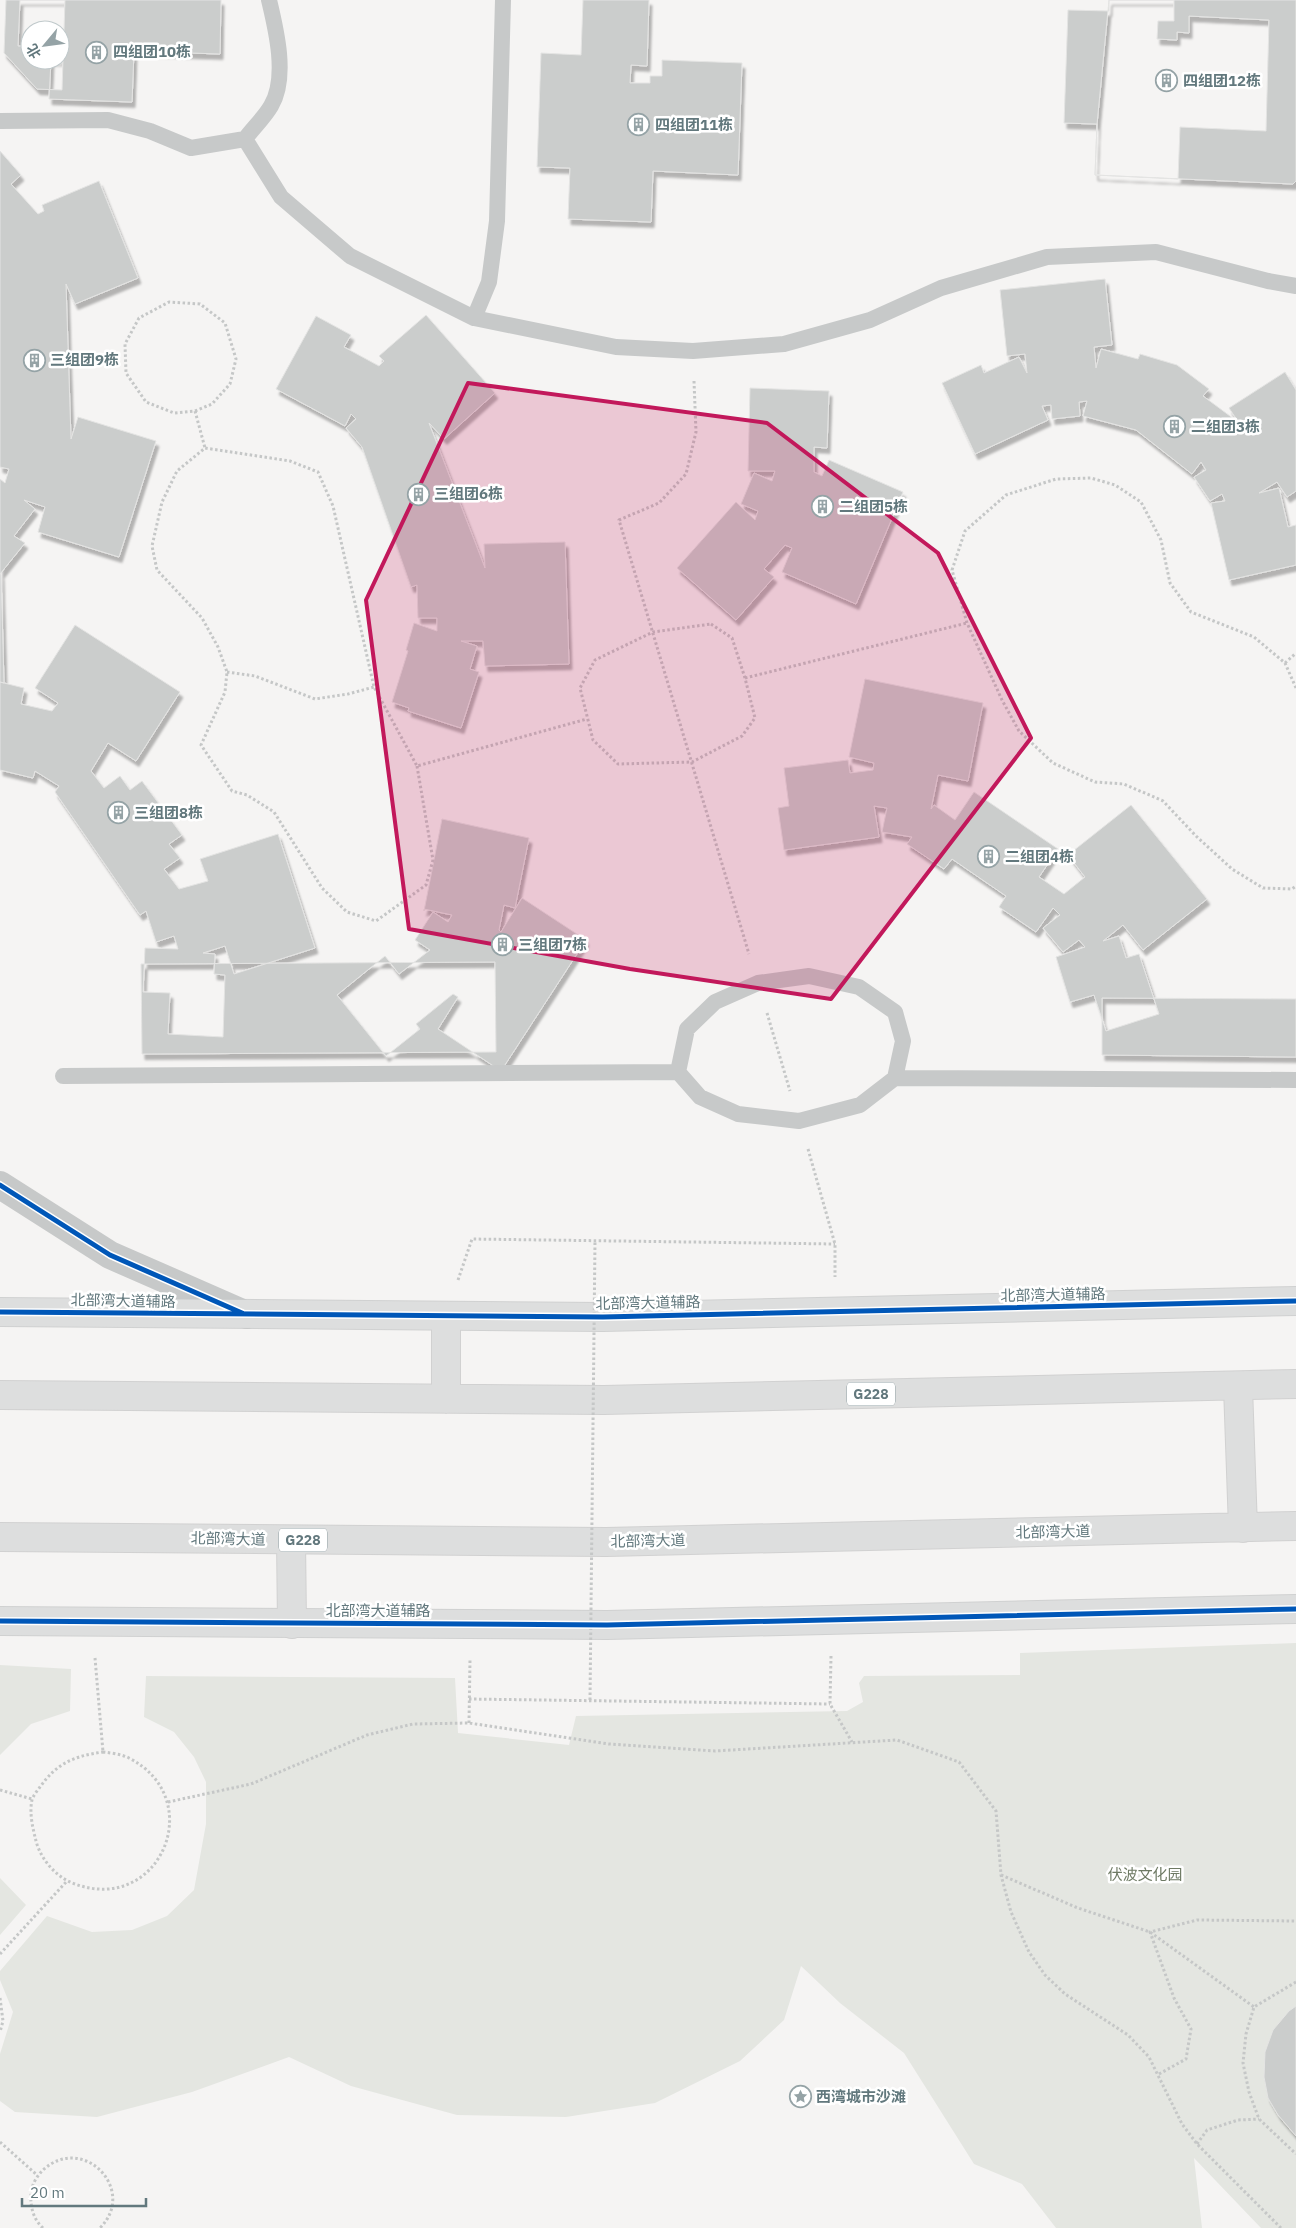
<svg xmlns="http://www.w3.org/2000/svg" width="1296" height="2228" viewBox="0 0 1296 2228" font-family="'IBM Plex Sans','Noto Sans SC',sans-serif">
<defs>
<filter id="shadow"><feDropShadow dx="3" dy="5.5" stdDeviation="1" flood-color="#0004"/></filter>
</defs>
<rect width="100%" height="100%" fill="#f5f4f3"/>
<!-- green -->
<path fill="#e4e6e1" d="M 1296,1643 L 1296,2228 L 1261,2228 L 1194,2158 L 1202,2228 L 1056,2228 L 1022,2184 L 974,2164 L 904,2053 L 840,2003 L 801,1966 L 784,2020 L 740,2061 L 655,2103 L 566,2117 L 457,2115 L 351,2086 L 289,2057 L 192,2092 L 97,2117 L 15,2112 L 0,2101 L 0,2054 L 13,2012 L 0,1980 L 0,1971 L 47,1916 L 92,1932 L 132,1930 L 167,1916 L 194,1890 L 206,1824 L 206,1782 L 194,1757 L 174,1732 L 144,1717 L 146,1676 L 455,1678 L 458,1733 L 569,1745 L 576,1716 L 847,1711 L 863,1702 L 859,1683 L 864,1676 L 1020,1675 L 1020,1653 Z
M 0,1665 L 71,1669 L 70,1711 L 31,1724 L 0,1755 Z
M 0,1878 L 26,1905 L 0,1935 Z"/>
<!-- building -->
<path fill="#cbcdcc" stroke="#e4e4e3" fill-rule="evenodd" filter="url(#shadow)" d="M 6,0 L 65,0 L 62,90 L 37,89 L 4,53 ZM 30,30 L 60,30 L 60,60 L 30,60 Z
M 20,0 L 221,0 L 220,54 L 134,51 L 132,102 L 49,99 L 51,60 L 60,60 L 60,30 L 30,30 L 30,47 L 18,46 Z
M 583,0 L 649,0 L 647,66 L 631,65 L 630,83 L 650,83 L 650,76 L 662,76 L 662,60 L 742,63 L 738,175 L 653,171 L 651,222 L 568,219 L 570,168 L 537,167 L 541,53 L 581,55 Z
M 1109,0 L 1296,0 L 1296,181 L 1293,184 L 1095,175 L 1097,124 Z
M 1109,0 L 1174,0 L 1174,21 L 1158,21 L 1157,39 L 1177,40 L 1177,32 L 1189,33 L 1189,16 L 1269,20 L 1266,131 L 1180,127 L 1178,179 L 1095,175 L 1097,124 L 1064,123 L 1068,10 L 1109,11 Z
M 0,151 L 21,175 L 11,184 L 38,214 L 44,211 L 42,205 L 99,181 L 138,278 L 75,304 L 66,284 L 71,439 L 78,417 L 156,441 L 119,557 L 38,532 L 45,507 L 24,500 L 35,509 L 14,536 L 25,543 L 0,574 L 0,479 L 5,483 L 9,469 L 0,467 Z
M 1105,279 L 1112,345 L 1094,347 L 1096,368 L 1101,349 L 1138,359 L 1140,354 L 1177,365 L 1209,389 L 1203,396 L 1234,419 L 1223,434 L 1239,423 L 1229,408 L 1285,372 L 1296,390 L 1296,491 L 1287,497 L 1277,482 L 1259,493 L 1279,488 L 1288,527 L 1296,525 L 1296,565 L 1229,580 L 1211,503 L 1225,501 L 1222,494 L 1210,501 L 1194,477 L 1206,470 L 1201,462 L 1192,474 L 1136,430 L 1083,416 L 1087,401 L 1079,402 L 1080,416 L 1052,419 L 1051,405 L 1042,406 L 1048,420 L 975,454 L 942,383 L 981,365 L 984,373 L 1019,357 L 1027,373 L 1025,354 L 1007,356 L 1000,290 Z
M 426,315 L 495,393 L 444,439 L 429,423 L 485,568 L 484,544 L 565,542 L 569,664 L 485,666 L 483,641 L 461,641 L 477,646 L 470,669 L 479,672 L 461,728 L 408,711 L 409,708 L 392,702 L 408,651 L 406,650 L 414,623 L 437,631 L 437,618 L 418,618 L 417,585 L 411,587 L 362,447 L 346,428 L 356,419 L 351,414 L 345,426 L 276,389 L 316,316 L 351,335 L 344,347 L 379,366 L 384,361 L 379,356 Z
M 750,388 L 829,391 L 827,448 L 814,447 L 814,472 L 822,476 L 829,460 L 903,492 L 856,604 L 782,572 L 792,548 L 785,545 L 764,569 L 774,577 L 736,620 L 677,568 L 736,502 L 755,520 L 758,511 L 741,504 L 754,473 L 772,481 L 775,471 L 748,471 Z
M 0,574 L 1,574 L 4,683 L 0,682 Z
M 75,625 L 180,692 L 136,761 L 108,743 L 91,771 L 104,788 L 120,776 L 130,790 L 142,781 L 182,835 L 169,844 L 180,858 L 164,869 L 179,889 L 208,881 L 200,859 L 278,834 L 315,948 L 234,974 L 225,946 L 203,953 L 215,954 L 214,974 L 225,975 L 223,1037 L 168,1034 L 170,993 L 143,992 L 145,948 L 178,949 L 174,936 L 156,942 L 146,911 L 140,915 L 55,792 L 59,786 L 35,771 L 33,778 L 0,770 L 0,682 L 24,688 L 21,704 L 52,711 L 58,703 L 35,688 Z
M 865,679 L 983,703 L 968,781 L 938,775 L 931,809 L 934,805 L 955,820 L 974,792 L 1058,849 L 1039,877 L 1064,894 L 1085,877 L 1068,855 L 1131,805 L 1207,899 L 1143,950 L 1123,925 L 1103,941 L 1119,936 L 1126,958 L 1139,954 L 1159,1014 L 1106,1031 L 1094,995 L 1070,1002 L 1056,957 L 1085,947 L 1079,940 L 1063,952 L 1043,928 L 1060,915 L 1053,908 L 1036,932 L 999,907 L 1006,896 L 952,859 L 944,869 L 907,844 L 912,837 L 882,832 L 887,808 L 874,806 L 879,837 L 784,850 L 778,808 L 789,806 L 784,768 L 848,760 L 850,773 L 873,770 L 874,763 L 849,757 Z
M 442,819 L 529,838 L 515,908 L 504,905 L 499,930 L 501,932 L 522,898 L 586,940 L 501,1071 L 438,1029 L 458,997 L 453,994 L 416,1024 L 420,1029 L 386,1056 L 337,995 L 385,956 L 399,974 L 430,950 L 415,940 L 433,912 L 448,922 L 452,915 L 424,909 L 424,911 Z
M 495,962 L 496,1052 L 142,1054 L 141,964 Z
M 1102,998 L 1296,999 L 1296,1057 L 1102,1055 Z
M 1296,2006 L 1296,2136 L 1278,2115 L 1268,2098 L 1264,2077 L 1265,2052 L 1273,2030 L 1289,2011 Z"/>
<g fill="none" stroke-linecap="round" stroke-linejoin="round">
<defs>
<path id="secondary" d="M 0,1312 L 603,1317 L 1296,1301
M 0,1621 L 607,1625 L 1296,1609"/>
<path id="trunk" d="M 446,1316 L 446,1399
M 1238,1387 L 1243,1528
M 0,1395 L 604,1400 L 1296,1384
M 0,1537 L 606,1542 L 1296,1526
M 291,1540 L 292,1624"/>
</defs>
<!-- secondary casing -->
<use href="#secondary" stroke="#d0d1d1" stroke-width="30"/>
<!-- trunk casing -->
<use href="#trunk" stroke="#d1d1d1" stroke-width="30"/>
<!-- path -->
<path stroke="#c5c7c7" stroke-width="3" stroke-dasharray="2.5 2.5" stroke-linecap="butt" d="M 694,381 L 696,432 L 686,474 L 659,503 L 619,520 L 749,954
M 195,411 L 212,404 L 230,384 L 236,359 L 225,323 L 200,304 L 169,302 L 139,318 L 125,344 L 126,373 L 146,402 L 174,413 L 195,411 L 205,448
M 711,624 L 732,638 L 745,678 L 755,718 L 742,736 L 692,762 L 618,764 L 593,740 L 580,688 L 595,660 L 653,632 Z
M 1285,663 L 1296,653
M 227,672 L 255,676 L 315,699 L 348,694 L 374,687
M 745,678 L 967,623
M 1296,688 L 1285,663 L 1254,637 L 1191,612 L 1170,583 L 1161,540 L 1141,502 L 1115,485 L 1091,478 L 1056,479 L 1006,495 L 965,531 L 952,570 L 967,623 L 1002,700 L 1019,731 L 1053,763 L 1095,782 L 1124,784 L 1163,801 L 1196,836 L 1232,869 L 1263,888 L 1292,889 L 1296,886
M 417,766 L 433,860 L 426,885 L 376,921 L 347,912 L 322,888 L 274,812 L 247,795 L 232,791 L 201,745 L 225,692 L 227,672 L 218,647 L 202,618 L 157,570 L 152,546 L 162,502 L 177,471 L 205,448 L 290,461 L 318,472 L 333,506 L 374,687 L 417,766 L 587,719
M 767,1013 L 790,1091
M 808,1149 L 835,1244 L 835,1277
M 458,1280 L 472,1239 L 835,1244
M 831,1656 L 830,1704 L 852,1742
M 95,1658 L 103,1752
M 469,1699 L 830,1704
M 469,1723 L 470,1660
M 103,1752 C 111,1753 121,1754 129,1758 C 209,1799 160,1915 75,1884 C 57,1878 41,1860 36,1841 C 33,1829 29,1813 32,1800 C 33,1796 37,1791 40,1787 C 57,1763 74,1756 103,1752 Z
M 0,1790 L 32,1799
M 168,1802 L 251,1784 L 367,1735 L 413,1724 L 469,1723 L 609,1744 L 715,1751 L 897,1740 L 959,1762 L 996,1811 L 1001,1875 L 1011,1912 L 1029,1952 L 1045,1975 L 1065,1994 L 1128,2035 L 1149,2057 L 1182,2124 L 1197,2144 L 1281,2228
M 1001,1875 L 1078,1908 L 1150,1932 L 1254,2007
M 0,1954 L 67,1881
M 1296,1982 L 1254,2007 L 1246,2034 L 1243,2063 L 1249,2092 L 1259,2119 L 1296,2154
M 0,1998 L 3,2021 L 0,2032
M 1159,2074 L 1186,2059 L 1191,2029 L 1174,1998 L 1150,1932 L 1197,1920 L 1296,1921
M 0,2142 L 37,2175
M 1197,2144 L 1207,2130 L 1238,2120 L 1259,2119
M 43,2228 C 33,2219 30,2206 31,2193 C 32,2184 37,2176 43,2170 C 83,2133 138,2190 100,2228"/>
<!-- service -->
<path stroke="#c7c9c9" stroke-width="16" d="M 503,0 L 497,221 L 489,282 L 474,318 L 616,347 L 693,351 L 784,344 L 870,320 L 941,288 L 1047,257 L 1156,252 L 1268,281 L 1296,286
M 0,121 L 108,120 L 150,131 L 191,148 L 245,139 C 253,128 264,118 271,106 C 288,78 276,29 269,0
M 245,139 L 281,197 L 350,256 L 474,318
M 678,1072 L 700,1097 L 738,1114 L 799,1121 L 860,1105 L 895,1078 L 1296,1080
M 63,1076 L 678,1072 L 687,1029 L 715,1002 L 758,983 L 809,976 L 859,987 L 895,1012 L 903,1041 L 895,1078"/>
<!-- minor -->
<path stroke="#c7c9c9" stroke-width="28" d="M 0,1185 L 110,1255 L 247,1315"/>
<!-- secondary -->
<use href="#secondary" stroke="#dddede" stroke-width="28"/>
<!-- trunk -->
<use href="#trunk" stroke="#dddede" stroke-width="28"/>
<!-- path-bridge -->
<path stroke="#c5c7c7" stroke-width="3" stroke-dasharray="2.5 2.5" stroke-linecap="butt" d="M 590,1700 L 595,1241"/>
<defs>
<path id="cycleway" d="M 0,1185 L 110,1255 L 242,1313
M 0,1312 L 603,1317 L 1296,1301
M 0,1621 L 607,1625 L 1296,1609"/>
</defs>
<!-- cycleway casing -->
<use href="#cycleway" stroke="#fff" stroke-width="8"/>
<!-- cycleway -->
<use href="#cycleway" stroke="#0057b8" stroke-width="5"/>
</g>
<!-- marked area -->
<path fill="#c2185b" fill-opacity="0.2" stroke="#c2185b" stroke-width="4" stroke-linejoin="round" d="M 468,383 L 767,423 L 938,553 L 1031,738 L 831,999 L 630,969 L 409,929 L 366,600 Z"/>
<!-- icons -->
<defs>
<symbol id="building-ring" viewBox="-11 -11 22 22"><circle r="9.5" fill="#fff" stroke="#95a3a6" stroke-width="1.5"/><path d="M-4-6H4V6H1V3H-1V6H-4ZM-2.5-4.3h1.7v1.8h-1.7ZM.8-4.3h1.7v1.8H.8ZM-2.5-1h1.7V.8h-1.7ZM.8-1h1.7V.8H.8Z" fill="#95a3a6"/></symbol>
<symbol id="sight-ring" viewBox="-11 -11 22 22"><circle r="9.5" fill="#fff" stroke="#95a3a6" stroke-width="1.5"/><path d="M0-6L1.8-2.2L6-1.7L2.9 1.2L3.7 5.4L0 3.3L-3.7 5.4L-2.9 1.2L-6-1.7L-1.8-2.2Z" fill="#95a3a6"/></symbol>
</defs>
<g fill-rule="evenodd">
<use href="#building-ring" x="84" y="40" width="25" height="25"/>
<use href="#building-ring" x="1154" y="68" width="25" height="25"/>
<use href="#building-ring" x="626" y="112" width="25" height="25"/>
<use href="#building-ring" x="22" y="348" width="25" height="25"/>
<use href="#building-ring" x="1162" y="414" width="25" height="25"/>
<use href="#building-ring" x="406" y="482" width="25" height="25"/>
<use href="#building-ring" x="810" y="494" width="25" height="25"/>
<use href="#building-ring" x="106" y="800" width="25" height="25"/>
<use href="#building-ring" x="976" y="844" width="25" height="25"/>
<use href="#building-ring" x="490" y="932" width="25" height="25"/>
<use href="#sight-ring" x="788" y="2084" width="25" height="25"/>
</g>
<g text-anchor="middle" stroke-width="5" stroke-linejoin="round" paint-order="stroke">
<!-- shield labels -->
<g fill="#fff" stroke="#91a0a4" stroke-width="1">
<rect x="847" y="1382.5" width="48" height="23" rx="4"/>
<rect x="279" y="1528.5" width="48" height="23" rx="4"/>
</g>
<g font-size="14" font-weight="bold" fill="#62787d">
<text x="871" y="1399">G228</text>
<text x="303" y="1545">G228</text>
</g>
<!-- poi labels -->
<g font-size="15" font-weight="bold" fill="#62787d" stroke="#fff" text-anchor="start">
<text x="113" y="57">四组团10栋</text>
<text x="1183" y="86">四组团12栋</text>
<text x="655" y="130">四组团11栋</text>
<text x="50" y="365">三组团9栋</text>
<text x="1191" y="432">二组团3栋</text>
<text x="434" y="499">三组团6栋</text>
<text x="839" y="512">二组团5栋</text>
<text x="134" y="818">三组团8栋</text>
<text x="1005" y="862">二组团4栋</text>
<text x="518" y="950">三组团7栋</text>
<text x="816" y="2102">西湾城市沙滩</text>
</g>
<!-- street labels -->
<g font-size="15" fill="#62787d" stroke="#fff">
<text transform="translate(1053 1295) rotate(-1)" y="5">北部湾大道辅路</text>
<text transform="translate(123 1301) rotate(1)" y="5">北部湾大道辅路</text>
<text transform="translate(648 1303) rotate(-1)" y="5">北部湾大道辅路</text>
<text transform="translate(1053 1532) rotate(-1)" y="5">北部湾大道</text>
<text transform="translate(228 1539) rotate(1)" y="5">北部湾大道</text>
<text transform="translate(648 1541) rotate(-1)" y="5">北部湾大道</text>
<text x="378" y="1616">北部湾大道辅路</text>
</g>
<!-- park labels -->
<g font-size="15" fill="#6e7a64" stroke="#fff">
<text x="1145" y="1880">伏波文化园</text>
</g>
</g>
<!-- north arrow -->
<g transform="translate(45 45) rotate(241)"><circle r="24" fill="#ffffff" stroke="#c0c9cb"/>
<path d="M0-4L9 19L0 12L-9 19Z" fill="#95a3a6"/>
<text y="-8" font-size="14" font-weight="bold" text-anchor="middle" fill="#62787d">北</text>
</g>
<!-- scale -->
<path d="M22 2198v8h124v-8" fill="none" stroke="#62787d" stroke-width="2.5"/>
<text x="30" y="2198" font-size="15" fill="#62787d" stroke="#ffffff" stroke-width="4" paint-order="stroke">20 m</text>
</svg>
